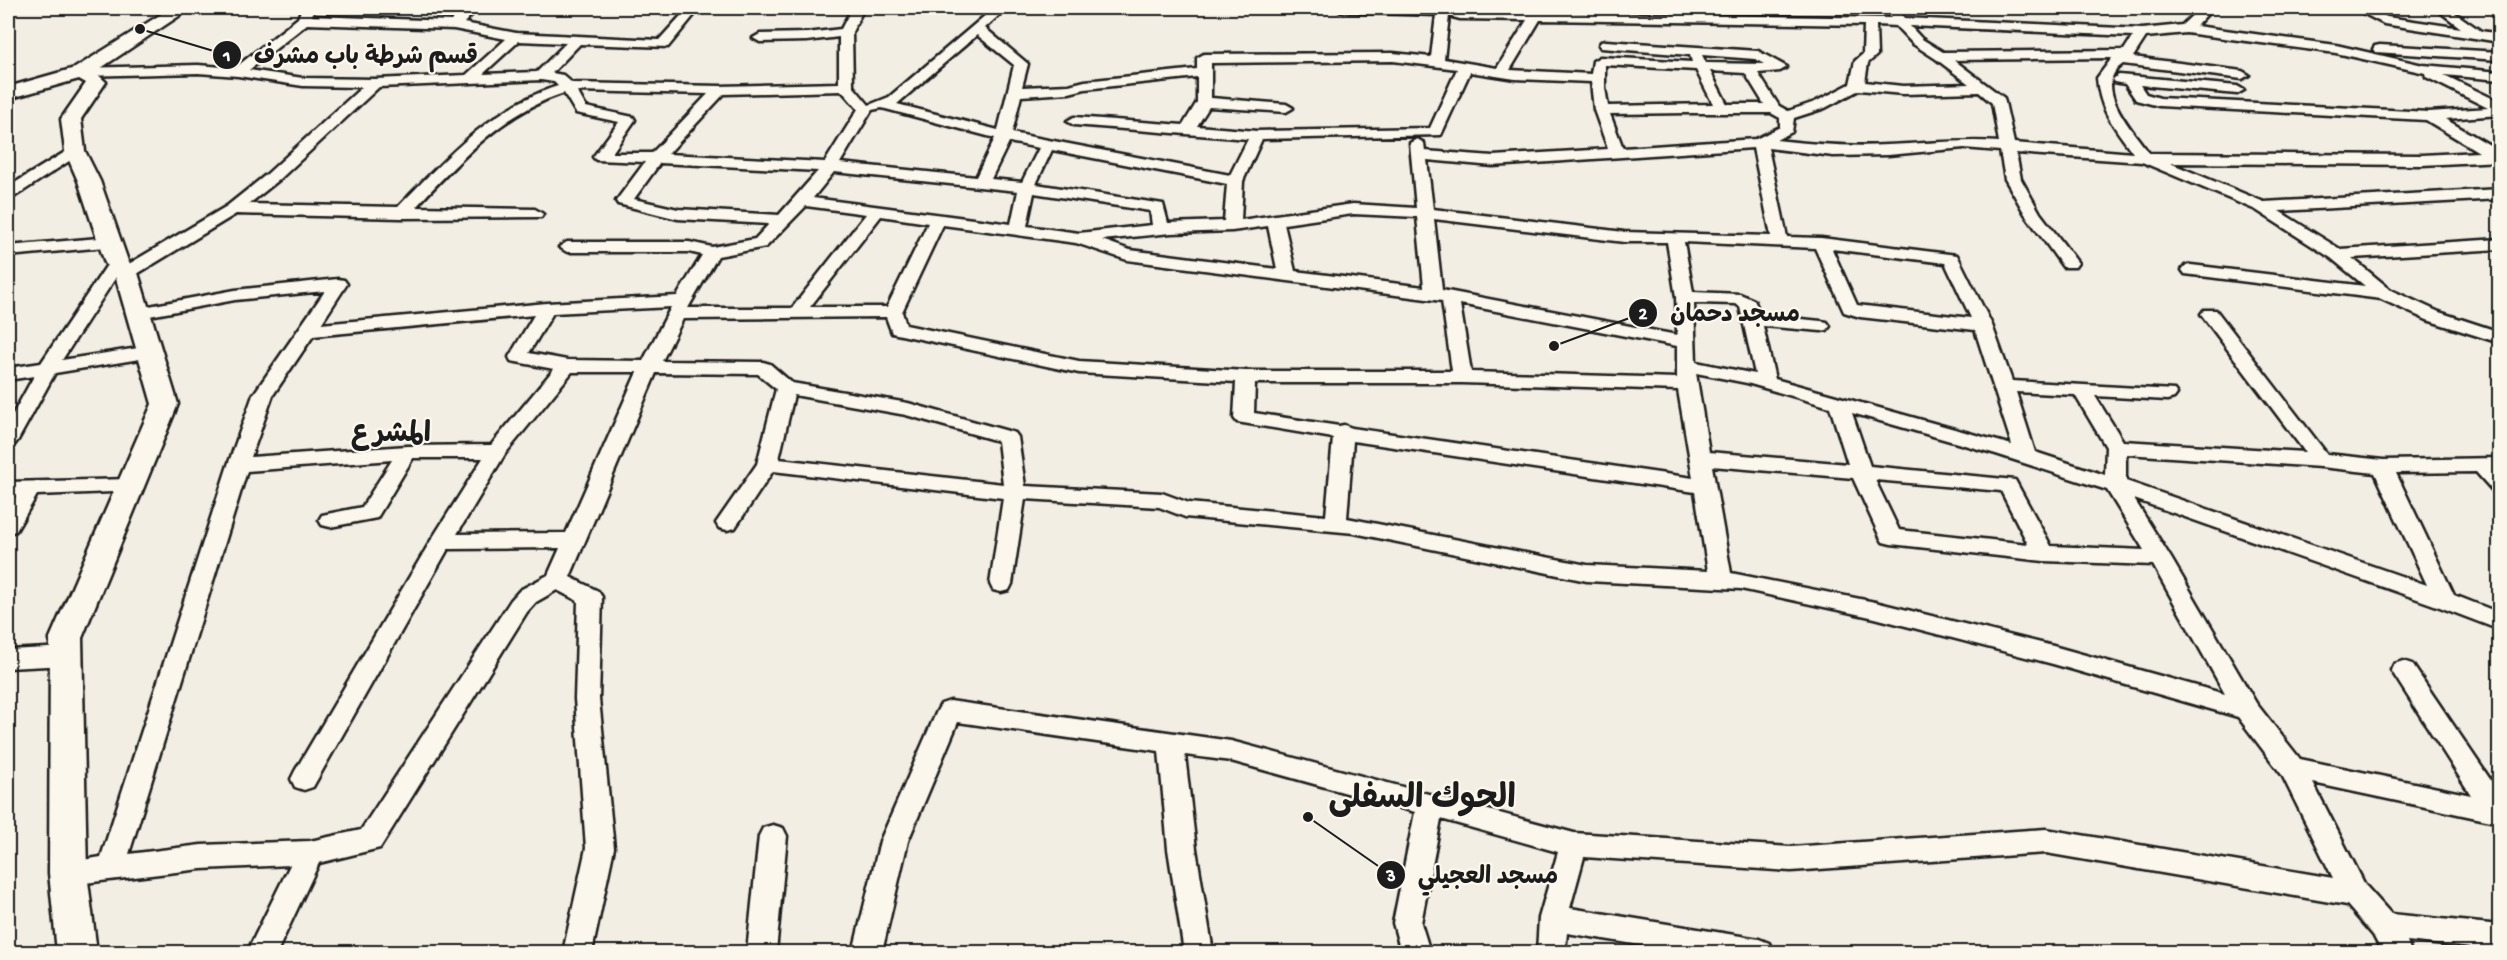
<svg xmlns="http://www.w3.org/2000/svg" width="2507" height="960" viewBox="0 0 2507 960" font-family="'Gochi Hand','Playpen Sans Arabic',sans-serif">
<rect width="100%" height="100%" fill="#f2eee4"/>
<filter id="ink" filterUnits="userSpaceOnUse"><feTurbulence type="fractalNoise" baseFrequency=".0167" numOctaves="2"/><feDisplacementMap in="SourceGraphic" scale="12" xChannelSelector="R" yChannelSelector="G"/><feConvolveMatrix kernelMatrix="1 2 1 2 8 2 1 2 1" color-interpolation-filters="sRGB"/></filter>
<g filter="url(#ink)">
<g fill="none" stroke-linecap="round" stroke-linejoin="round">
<defs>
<path id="street" d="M 302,8 L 314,8 L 312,16 L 451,21 L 465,8 L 478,8 L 464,23 L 516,33 L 659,40 L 688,8 L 700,8 L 668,47 L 580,44 L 552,73 L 563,75 L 572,83 L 720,86 L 839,83 L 839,37 L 807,41 L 760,42 L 753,38 L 760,34 L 807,33 L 841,29 L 852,8 L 864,8 L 852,32 L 853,86 L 869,105 L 889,97 L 994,8 L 1007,8 L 985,28 L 1028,64 L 1022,87 L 1069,85 L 1085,81 L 1197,69 L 1197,58 L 1204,54 L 1393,53 L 1431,57 L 1436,15 L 1341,12 L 1335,8 L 1444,8 L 1460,11 L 1891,18 L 1886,8 L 1898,8 L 1904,18 L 2142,29 L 2182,25 L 2200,8 L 2213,8 L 2196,26 L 2336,45 L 2423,65 L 2500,72 L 2500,80 L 2444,75 L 2500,102 L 2500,115 L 2445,119 L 2500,151 L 2500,161 L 2422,165 L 2170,163 L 2264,202 L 2500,189 L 2500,199 L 2279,211 L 2340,249 L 2500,239 L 2500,249 L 2352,258 L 2391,290 L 2439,312 L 2500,332 L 2500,343 L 2427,320 L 2381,299 L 2185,274 L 2182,270 L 2185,266 L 2191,265 L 2365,286 L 2331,258 L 2256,210 L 2142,162 L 2016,153 L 2021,179 L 2040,213 L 2078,263 L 2075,267 L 2063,267 L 2025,214 L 2005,179 L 2000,151 L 1964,148 L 1888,155 L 1833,156 L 1768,148 L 1787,237 L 1821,238 L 1957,255 L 1992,325 L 2012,381 L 2174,390 L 2177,394 L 2174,398 L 2167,400 L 2095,396 L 2123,441 L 2305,452 L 2201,314 L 2204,310 L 2216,310 L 2327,454 L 2383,460 L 2500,458 L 2500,493 L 2493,491 L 2476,472 L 2396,473 L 2454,595 L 2500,613 L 2500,630 L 2437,606 L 2134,499 L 2171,558 L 2256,703 L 2300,759 L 2471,795 L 2391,670 L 2394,664 L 2403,661 L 2412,664 L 2500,794 L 2500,823 L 2313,783 L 2365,885 L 2391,914 L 2500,925 L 2500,951 L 2407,941 L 2411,952 L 2382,952 L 2373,935 L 2347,905 L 2046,853 L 1791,871 L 1584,857 L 1570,908 L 1759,939 L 1769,943 L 1773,952 L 1683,952 L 1567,933 L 1565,952 L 1537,952 L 1539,918 L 1558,852 L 1441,819 L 1421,923 L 1430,952 L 1401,952 L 1393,923 L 1415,812 L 1231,761 L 1185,755 L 1196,849 L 1213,952 L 1184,952 L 1168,849 L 1159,751 L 958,722 L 908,841 L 882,952 L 853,952 L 880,841 L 937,711 L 941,704 L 950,701 L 1231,741 L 1574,833 L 1791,847 L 2046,829 L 2333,878 L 2282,775 L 2238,717 L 2053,664 L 1875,618 L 1741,589 L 1587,581 L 1354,533 L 1185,517 L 1159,507 L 1025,499 L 1012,584 L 1009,590 L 1001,592 L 993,590 L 990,584 L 1003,498 L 773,471 L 735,528 L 727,530 L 719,528 L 716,523 L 757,464 L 776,389 L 758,374 L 656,373 L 570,577 L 598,591 L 602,597 L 599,699 L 614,848 L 592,952 L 563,952 L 586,848 L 575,699 L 578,601 L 557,590 L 536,602 L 527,612 L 380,848 L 319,863 L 277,952 L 247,952 L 290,865 L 201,869 L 68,885 L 58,882 L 54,873 L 58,864 L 101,857 L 228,465 L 253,395 L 325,291 L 235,300 L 139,318 L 133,317 L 130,313 L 133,309 L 235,290 L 338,279 L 344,280 L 347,284 L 321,324 L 547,303 L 677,296 L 702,255 L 689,252 L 567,252 L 559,247 L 567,242 L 689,242 L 712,247 L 755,239 L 769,224 L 678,219 L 618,204 L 616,201 L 645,162 L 596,160 L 593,157 L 619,122 L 576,113 L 564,93 C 502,113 459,161 416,207 L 535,209 L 543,214 L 541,217 L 401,218 L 236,214 L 132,277 L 126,278 L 118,274 L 62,360 L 151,346 L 158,348 L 160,352 L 158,356 L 55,373 L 18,440 L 15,444 L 8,446 L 8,423 L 34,376 L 8,380 L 8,368 L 41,363 L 111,259 L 123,259 L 126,263 L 122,268 L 227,206 L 267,174 L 362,87 L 303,86 L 238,76 L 198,73 L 82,76 L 75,72 L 82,68 L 198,65 L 235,68 L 298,18 ZM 1449,16 L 1460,19 L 1527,20 L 1497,68 L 1444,59 ZM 1540,20 L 1864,25 L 1863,54 L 1855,61 L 1850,84 L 1815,102 L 1788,111 L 1779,106 L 1758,73 L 1780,71 L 1787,67 L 1758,51 L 1606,41 L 1601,42 L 1599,45 L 1601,48 L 1690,55 L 1692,62 L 1600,57 L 1593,61 L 1591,74 L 1510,70 ZM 307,24 L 454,29 L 506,39 L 466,75 L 375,79 L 303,78 L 249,70 ZM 1876,25 L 1896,26 L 1913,44 L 1936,59 L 1969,84 L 1903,86 L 1865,82 L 1868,63 L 1877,55 ZM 1910,26 L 2133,36 L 2124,50 L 1943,52 L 1922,39 ZM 2186,33 L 2336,53 L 2425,73 L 2426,77 L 2488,108 L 2429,112 L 2160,98 L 2146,94 L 2140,85 L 2237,94 L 2244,90 L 2237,86 L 2119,75 L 2112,79 L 2114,82 L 2125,84 L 2136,100 L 2159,106 L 2426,120 L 2479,152 L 2422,155 L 2149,153 C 2134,132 2090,86 2123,64 L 2242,79 L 2249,75 L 2242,71 L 2133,57 L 2146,37 ZM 977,35 L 1014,65 L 998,130 L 897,104 ZM 519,41 L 566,43 L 537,72 L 483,74 ZM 1702,55 L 1755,59 L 1764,64 L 1706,63 ZM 2112,58 L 2097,78 C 2100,112 2114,126 2133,153 L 2014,143 L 2004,98 L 1954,60 ZM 1393,61 L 1457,69 L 1430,128 L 1257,131 L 1197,126 L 1209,107 L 1286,112 L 1293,108 L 1286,104 L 1211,98 L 1211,63 ZM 1605,65 L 1696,70 L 1713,104 L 1608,106 L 1605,88 ZM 1710,71 L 1745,73 L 1764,104 L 1727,104 ZM 1470,72 L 1515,79 L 1591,82 L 1594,110 L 1608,149 L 1493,156 L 1425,151 L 1424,143 L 1417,139 L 1410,143 L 1416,208 L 1353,204 L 1241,220 L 1243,181 L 1262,139 L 1441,135 ZM 1197,77 L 1197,102 L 1183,125 L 1074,117 L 1067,121 L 1074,125 L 1248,139 L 1230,175 L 1012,133 L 1021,96 L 1069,93 L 1085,89 ZM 541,80 L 554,82 L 558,86 C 491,107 446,158 398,207 L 249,204 L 279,180 L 379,87 ZM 1859,90 L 1903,94 L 1979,92 L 1992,103 L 1999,142 C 1961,139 1925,144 1887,145 C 1850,147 1813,144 1776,140 L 1792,132 L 1794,118 L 1825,108 ZM 577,91 L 708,94 L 652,153 L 612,153 L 635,120 L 633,117 L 586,107 ZM 842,91 L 858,109 L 825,162 L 668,154 L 724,94 ZM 882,108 L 995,138 L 976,177 L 840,163 L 872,110 ZM 1688,113 L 1771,113 L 1780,118 L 1780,127 L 1756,139 L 1623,148 L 1610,114 ZM 1009,142 L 1039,148 L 1022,182 L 991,179 ZM 1753,148 L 1771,236 L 1624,232 L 1433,209 L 1427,160 L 1493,166 ZM 1052,150 L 1227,184 L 1224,221 L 1168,223 L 1163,204 L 1036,184 ZM 660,163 L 818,171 L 779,215 L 678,209 L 634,199 ZM 834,172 L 1018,191 L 1011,224 L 813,198 ZM 1034,193 L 1150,211 L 1152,225 L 1079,233 L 1027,226 ZM 806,206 L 866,214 L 792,308 L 688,308 L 718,256 L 766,247 ZM 1353,214 L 1417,217 L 1424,287 L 1295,271 L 1284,224 ZM 881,216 L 928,223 L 887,307 L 810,307 ZM 1434,219 L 1624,242 L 1667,242 L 1676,297 L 1677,335 L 1442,290 ZM 943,225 L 1076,243 L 1127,260 L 1442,301 L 1452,371 L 1246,371 L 1079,361 L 906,325 L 902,312 ZM 1268,226 L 1277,269 L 1130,250 L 1102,240 L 1171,233 L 1232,231 ZM 1684,242 L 1815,248 L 1844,312 L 1860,317 L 1975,330 L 2012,445 L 1775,379 L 1763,326 L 1821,331 L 1827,330 L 1830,326 L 1827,322 L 1821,321 L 1761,315 L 1754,300 L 1740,294 L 1693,292 ZM 1832,249 L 1945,263 L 1971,318 L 1857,305 ZM 1694,303 L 1736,304 L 1740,307 L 1755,374 L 1696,362 ZM 1460,304 L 1677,346 L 1677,378 L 1471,372 ZM 671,307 L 643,361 L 567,360 L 529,353 L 553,313 ZM 534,315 L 509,357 L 511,361 L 554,369 L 491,445 L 407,446 L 251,457 L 273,395 L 313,336 ZM 886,317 L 892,333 L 1079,373 L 1236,382 L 1234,418 L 1237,422 L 1333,438 L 1326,516 L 1189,503 L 1162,493 L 1025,486 L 1018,437 L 1015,433 L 908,403 L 792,383 L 770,364 L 763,362 L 662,361 L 683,319 ZM 572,372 L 637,372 L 566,533 L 457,534 L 505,454 ZM 1696,373 L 1747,383 L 1830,407 L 1848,464 L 1709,452 ZM 1255,383 L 1462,383 L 1678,390 L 1693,478 L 1352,428 L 1344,425 L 1339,426 L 1254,413 ZM 2016,392 L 2075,395 L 2106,447 L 2105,475 L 2035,452 ZM 794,395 L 906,415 L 998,441 L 1003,484 L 779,459 ZM 1852,413 L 1996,454 L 2107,490 L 2144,550 L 2051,546 L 2015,480 L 1870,466 ZM 1353,441 L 1695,492 L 1708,571 L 1587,565 L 1347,518 ZM 2126,454 L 2321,467 L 2375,473 L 2427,585 L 2126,481 ZM 413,458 L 483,458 L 430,542 L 295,771 L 291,779 L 295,787 L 304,790 L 313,787 L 448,549 L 560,548 L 548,575 L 520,590 L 511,600 L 361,830 L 310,841 L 201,845 L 129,854 L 247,471 L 392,460 L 362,507 L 322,515 L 319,520 L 322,525 L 330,527 L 377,518 ZM 1712,466 L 1853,478 L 1880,537 L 1883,542 L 1891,544 L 2044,561 L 2153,565 L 2225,694 L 2053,646 L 1875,602 L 1731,573 ZM 1875,480 L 2001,491 L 2028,544 L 1899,530 Z
M 2353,8 L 2368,8 L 2387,17 L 2461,28 L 2435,8 L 2448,8 L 2481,31 L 2500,34 L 2500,42 L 2384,24 Z
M 2380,45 L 2500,52 L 2500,60 L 2375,52 L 2373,49 L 2375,46 Z
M 75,146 L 83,151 L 80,154 L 14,197 L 8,199 L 8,187 Z
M 110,237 L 116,238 L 118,242 L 116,246 L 8,256 L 8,246 Z
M 131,479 L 138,481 L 142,486 L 138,491 L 37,495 L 16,531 L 8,533 L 8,509 L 16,496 L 8,496 L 8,482 Z
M 67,647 L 76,650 L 79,656 L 76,662 L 67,665 L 8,668 L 8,650 Z
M 773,825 L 783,828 L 787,836 L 776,952 L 747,952 L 759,836 L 763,828 Z"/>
<path id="secondary" d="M 171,8 L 191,8 L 95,72 L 106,82 L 81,119 L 85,151 L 100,181 L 128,261 L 138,273 L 178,404 L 82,638 L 87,873 L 97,952 L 57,952 L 49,873 L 50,638 L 152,404 L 115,275 L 105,263 L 78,181 L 65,151 L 61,119 L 86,83 L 79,79 L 8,99 L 8,87 L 75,68 Z"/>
</defs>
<!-- street casing -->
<use href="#street" stroke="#1c1c1c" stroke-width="5"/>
<!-- secondary casing -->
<use href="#secondary" stroke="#1c1c1c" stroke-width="5"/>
<!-- street -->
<use href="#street" fill="#fbf7ec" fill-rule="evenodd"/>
<!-- secondary -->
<use href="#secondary" fill="#fbf7ec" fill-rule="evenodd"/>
</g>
</g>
<g text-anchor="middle" stroke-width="4.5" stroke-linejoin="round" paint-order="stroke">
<!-- district labels -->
<g font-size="28" font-weight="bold" fill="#1c1c1c" stroke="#fbf7ec">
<text x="391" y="441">المشرع</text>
</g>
<!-- near-district labels -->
<g font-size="33" font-weight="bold" fill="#1c1c1c" stroke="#fbf7ec">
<text x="1422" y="807">الحوك السفلى</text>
</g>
</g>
<!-- callouts -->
<path fill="none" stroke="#1c1c1c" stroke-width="2" d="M140 29L227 55M1554 346L1643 313M1308 817L1391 875"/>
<g fill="#1c1c1c" stroke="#fbf7ec" stroke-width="2">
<circle cx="140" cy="29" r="6"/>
<circle cx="1554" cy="346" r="6"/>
<circle cx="1308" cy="817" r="6"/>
<circle cx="227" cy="55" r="15"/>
<circle cx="1643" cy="313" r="15"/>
<circle cx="1391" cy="875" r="15"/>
</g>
<g font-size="18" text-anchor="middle" font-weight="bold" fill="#fff">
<text x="227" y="61">1</text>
<text x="1643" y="319">2</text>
<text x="1391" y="881">3</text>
</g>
<g font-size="24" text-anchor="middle" font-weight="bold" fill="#1c1c1c" stroke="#fbf7ec" stroke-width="4.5" stroke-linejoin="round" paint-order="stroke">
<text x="366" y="63">قسم شرطة باب مشرف</text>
<text x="1735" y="321">مسجد دحمان</text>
<text x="1488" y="883">مسجد العجيلي</text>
</g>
<!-- margin -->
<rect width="2507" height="960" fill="none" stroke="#fbf7ec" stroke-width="30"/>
<rect x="15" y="15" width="2477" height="930" fill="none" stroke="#1c1c1c" stroke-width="2" filter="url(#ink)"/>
</svg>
